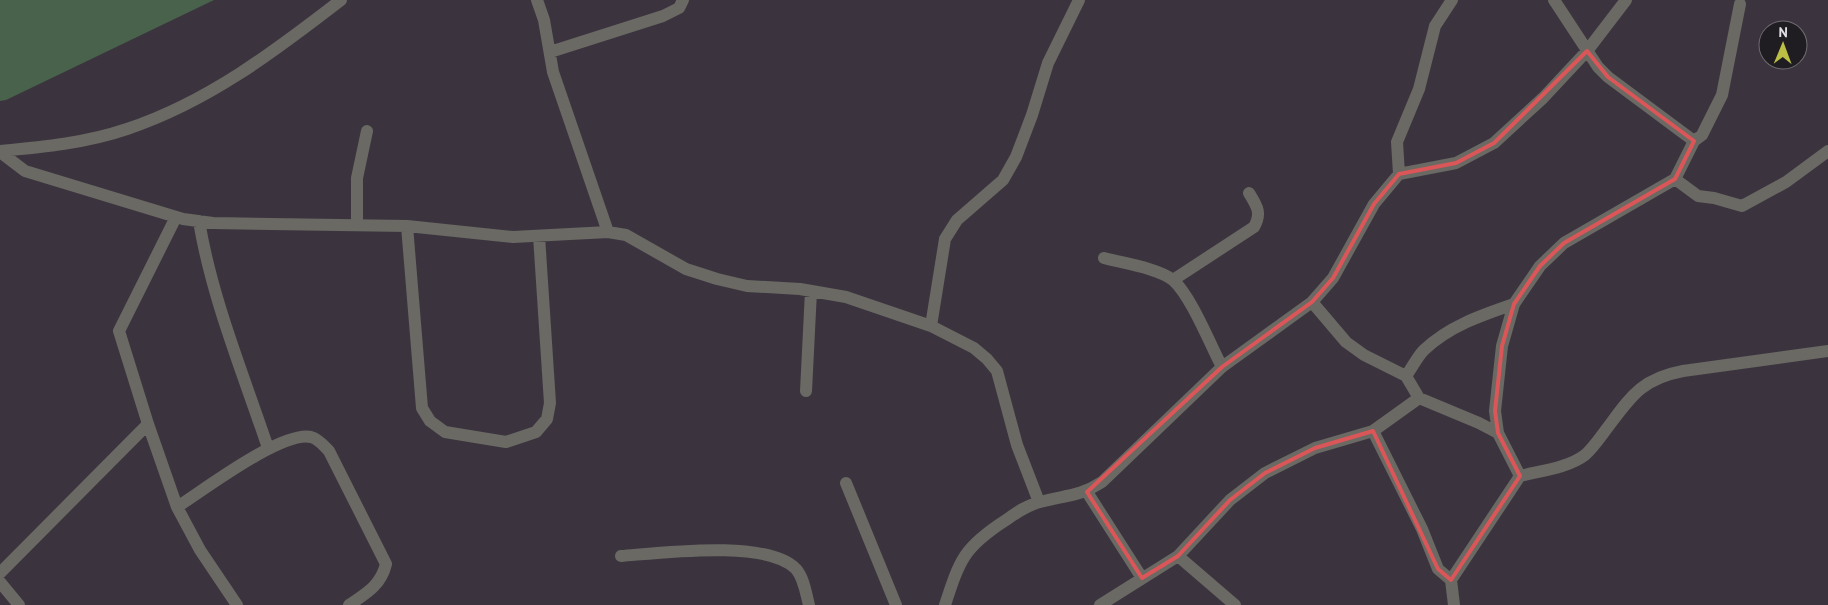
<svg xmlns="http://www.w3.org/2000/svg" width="1828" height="605" viewBox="0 0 1828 605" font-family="'PT Sans',sans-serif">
<rect width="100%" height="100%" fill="#3b343f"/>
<!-- green -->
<path fill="#49624b" d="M 0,0 L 214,0 L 6,100 L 0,101 Z"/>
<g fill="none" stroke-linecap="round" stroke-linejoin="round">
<!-- minor -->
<path stroke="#6a6963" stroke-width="12" d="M 537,0 L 544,20 L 553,72 L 608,232
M 1554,0 L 1598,67 L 1608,77 L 1694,141
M 550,52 L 663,16 L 679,8 L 683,0
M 0,151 C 43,147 86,143 127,129 C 208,102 275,51 341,0
M 0,152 L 25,171 L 183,219 L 213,223 L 407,226 L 513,237 L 608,232 L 626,235 L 686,269 L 717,279 L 747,286 L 800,289 L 846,297 L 931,326 L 974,348 L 987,359 L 997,371 L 1017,445 L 1039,502
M 1399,174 L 1397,142 L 1419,89 L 1435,26 L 1452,0
M 1675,179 L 1698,196 L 1714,198 L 1742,206 L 1786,182 L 1828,151
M 176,217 L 119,331 L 148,424 L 177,507 L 200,550 L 237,605
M 199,221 C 212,299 243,373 268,448
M 357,224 L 357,178 L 367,131
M 407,226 L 422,408 L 430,421 L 445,432 L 506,442 L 536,432 L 547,419 L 550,403 L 539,236
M 1104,258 C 1122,263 1158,268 1173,280 C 1191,296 1210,344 1222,367
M 1173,280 L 1254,227 C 1262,213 1257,206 1249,193
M 1312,302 L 1346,342 L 1364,355 L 1406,376 L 1419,398 L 1479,423 L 1498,433
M 931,326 L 945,239 L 957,220 L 1003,180 L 1016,157 L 1032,115 L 1048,63 L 1079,0
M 1406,376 C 1412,368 1417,357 1424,350 C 1449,326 1482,315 1514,304
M 806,391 L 811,291
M 1373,431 L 1422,529 L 1438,569 L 1451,580
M 1520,476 L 1498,433 L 1495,411 L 1502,346 L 1514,304 L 1540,266 L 1564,243 L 1675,179 L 1694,141 L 1702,135 L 1722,95 L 1740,4
M 846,483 L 896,605
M 1087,492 L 1142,578
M 177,507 C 204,490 281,431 311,437 C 319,439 324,446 329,451 L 386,564 C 381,585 367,593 349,605
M 621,556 C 660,553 768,539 796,569 C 804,578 806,594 809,605
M 1178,556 L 1235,605
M 0,573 L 148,424
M 0,582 L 19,605
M 945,605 C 960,559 964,547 1006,520 C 1016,513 1027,505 1040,502 C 1065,495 1079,497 1102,482 L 1222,367 L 1312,302 L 1333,278 L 1374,204 L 1399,174 L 1456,163 L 1494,143 L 1543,98 L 1587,51 L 1626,0
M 1100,605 L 1178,556 L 1230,500 L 1265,473 L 1315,448 L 1373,431 L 1419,398
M 1454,605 L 1451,580 L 1520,476 C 1540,471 1568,468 1585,455 C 1592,449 1599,439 1605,431 C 1630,398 1640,379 1683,371 L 1828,351"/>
</g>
<!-- marked area -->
<path fill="none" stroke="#da5658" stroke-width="4" stroke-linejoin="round" d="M 1587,51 L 1608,77 L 1694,141 L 1675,179 L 1564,243 L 1540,266 L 1514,304 L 1502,346 L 1495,411 L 1498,433 L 1520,476 L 1451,580 L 1438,569 L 1373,431 L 1315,448 L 1265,473 L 1230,500 L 1178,556 L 1142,578 L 1087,492 L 1222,367 L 1312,302 L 1333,278 L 1374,204 L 1399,174 L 1456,163 L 1494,143 Z"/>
<!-- north arrow -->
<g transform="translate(1783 45) rotate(1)"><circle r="24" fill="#201d22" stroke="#6f6b71"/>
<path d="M0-4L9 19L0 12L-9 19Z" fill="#bbc045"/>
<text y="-8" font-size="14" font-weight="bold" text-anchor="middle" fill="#e5e0e8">N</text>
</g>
</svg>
